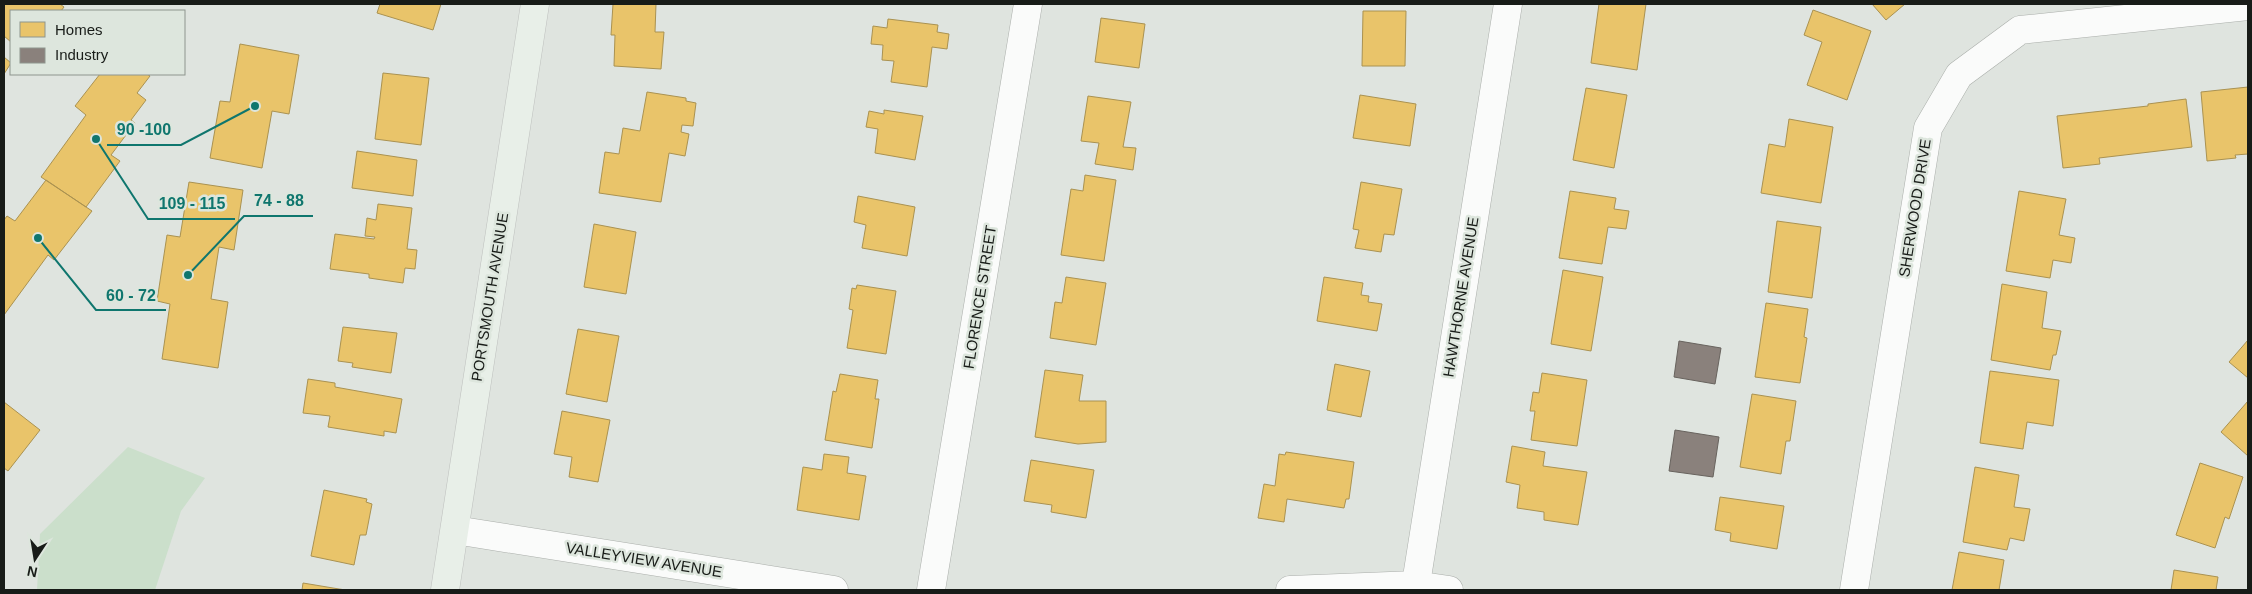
<svg xmlns="http://www.w3.org/2000/svg" width="2252" height="594" viewBox="0 0 2252 594" font-family="Helvetica,sans-serif">
<rect width="100%" height="100%" fill="#dfe4df"/>
<!-- green -->
<path fill="#cbdfcb" d="M 128,447 L 205,478 L 181,511 L 155,590 L 37,590 L 40,534 Z"/>
<!-- homes -->
<path fill="#e9c46a" stroke="#aa9251" d="M 4,4 L 60,4 L 64,7 L 61,11 L 11,11 L 11,42 L 4,36 Z
M 380,4 L 441,4 L 433,30 L 377,13 Z
M 613,4 L 656,4 L 655,32 L 664,32 L 661,69 L 614,66 L 615,35 L 611,35 Z
M 1599,4 L 1646,4 L 1637,70 L 1591,63 Z
M 1872,4 L 1905,4 L 1886,20 Z
M 1813,10 L 1871,31 L 1847,100 L 1807,85 L 1822,42 L 1804,35 Z
M 1363,11 L 1406,11 L 1405,66 L 1362,66 Z
M 1101,18 L 1145,24 L 1139,68 L 1095,62 Z
M 888,19 L 938,25 L 937,32 L 949,34 L 947,49 L 932,47 L 927,87 L 891,82 L 894,61 L 882,60 L 883,45 L 871,44 L 873,26 L 887,28 Z
M 240,44 L 299,55 L 289,114 L 272,111 L 262,168 L 210,158 L 220,101 L 230,102 Z
M 4,57 L 11,63 L 4,74 Z
M 383,73 L 429,78 L 421,145 L 375,139 Z
M 100,74 L 147,74 L 150,76 L 137,93 L 146,100 L 131,120 L 135,123 L 111,155 L 120,161 L 86,207 L 41,177 L 86,115 L 75,106 Z
M 2248,87 L 2248,154 L 2235,155 L 2236,158 L 2207,161 L 2201,92 Z
M 1586,88 L 1627,95 L 1614,168 L 1573,160 Z
M 647,92 L 686,98 L 686,101 L 696,103 L 693,126 L 682,125 L 681,132 L 689,134 L 685,156 L 669,153 L 661,202 L 599,193 L 605,152 L 619,154 L 623,128 L 640,131 Z
M 1360,95 L 1416,104 L 1410,146 L 1353,138 Z
M 1088,96 L 1131,102 L 1123,147 L 1136,148 L 1133,170 L 1095,164 L 1099,143 L 1081,141 Z
M 2186,99 L 2192,147 L 2099,158 L 2100,164 L 2063,168 L 2057,116 L 2148,106 L 2148,104 Z
M 884,110 L 923,116 L 915,160 L 875,153 L 878,129 L 866,127 L 869,111 L 884,114 Z
M 1789,119 L 1833,127 L 1821,203 L 1761,193 L 1769,144 L 1785,147 Z
M 357,151 L 417,160 L 413,196 L 352,188 Z
M 1085,175 L 1116,180 L 1104,261 L 1061,255 L 1071,189 L 1083,191 Z
M 46,180 L 92,211 L 54,260 L 48,255 L 4,315 L 4,220 L 7,216 L 15,221 Z
M 189,182 L 243,190 L 234,250 L 219,247 L 211,299 L 228,302 L 218,368 L 162,359 L 170,304 L 157,301 L 167,235 L 180,237 Z
M 1361,182 L 1402,189 L 1394,235 L 1384,234 L 1381,252 L 1355,248 L 1359,230 L 1353,229 Z
M 1570,191 L 1616,198 L 1614,209 L 1629,211 L 1626,229 L 1608,227 L 1602,264 L 1559,258 Z
M 2019,191 L 2066,199 L 2059,235 L 2075,238 L 2071,263 L 2053,260 L 2050,278 L 2006,271 Z
M 858,196 L 915,207 L 907,256 L 862,248 L 866,225 L 854,222 Z
M 378,204 L 412,208 L 407,249 L 417,250 L 415,269 L 405,268 L 403,283 L 369,278 L 369,274 L 330,269 L 335,234 L 374,239 L 375,237 L 365,236 L 367,218 L 376,220 Z
M 1777,221 L 1821,227 L 1812,298 L 1768,292 Z
M 594,224 L 636,232 L 626,294 L 584,287 Z
M 1563,270 L 1603,277 L 1591,351 L 1551,344 Z
M 1066,277 L 1106,283 L 1096,345 L 1050,338 L 1055,302 L 1062,303 Z
M 1324,277 L 1363,283 L 1361,295 L 1369,296 L 1368,302 L 1382,304 L 1377,331 L 1317,321 Z
M 2002,284 L 2047,292 L 2042,328 L 2061,331 L 2056,355 L 2053,355 L 2050,370 L 1991,360 Z
M 857,285 L 896,291 L 886,354 L 847,348 L 853,310 L 849,309 L 852,288 L 856,289 Z
M 1766,303 L 1808,309 L 1804,337 L 1807,338 L 1800,383 L 1755,377 Z
M 343,327 L 397,333 L 391,373 L 352,367 L 353,363 L 338,361 Z
M 578,329 L 619,336 L 607,402 L 566,394 Z
M 2248,340 L 2248,378 L 2229,362 Z
M 1335,364 L 1370,371 L 1361,417 L 1327,410 Z
M 1045,370 L 1083,375 L 1079,401 L 1106,401 L 1106,442 L 1078,444 L 1035,437 Z
M 1990,371 L 2059,380 L 2053,426 L 2027,422 L 2023,449 L 1980,443 Z
M 1542,373 L 1587,380 L 1577,446 L 1531,440 L 1535,411 L 1530,411 L 1532,399 L 1533,392 L 1539,393 Z
M 840,374 L 878,380 L 875,399 L 879,399 L 872,448 L 825,440 L 833,391 L 836,392 Z
M 308,379 L 335,383 L 335,387 L 402,399 L 396,433 L 384,431 L 384,436 L 328,427 L 330,416 L 303,413 Z
M 1752,394 L 1796,401 L 1790,441 L 1786,441 L 1781,474 L 1740,467 Z
M 2248,401 L 2248,456 L 2221,432 Z
M 4,402 L 40,430 L 8,471 L 4,468 Z
M 562,411 L 610,420 L 598,482 L 569,477 L 572,457 L 554,454 Z
M 1512,446 L 1545,452 L 1543,466 L 1587,472 L 1578,525 L 1544,520 L 1544,512 L 1517,508 L 1520,485 L 1506,482 Z
M 1286,452 L 1354,462 L 1349,499 L 1346,499 L 1344,508 L 1287,499 L 1284,522 L 1258,518 L 1264,484 L 1275,486 L 1279,454 L 1285,455 Z
M 824,454 L 849,457 L 847,473 L 866,476 L 859,520 L 797,510 L 803,467 L 822,470 Z
M 1031,460 L 1094,470 L 1086,518 L 1051,512 L 1052,505 L 1024,501 Z
M 2200,463 L 2243,477 L 2229,519 L 2225,517 L 2215,548 L 2176,535 Z
M 1975,467 L 2019,475 L 2014,507 L 2030,509 L 2024,541 L 2010,538 L 2007,550 L 1963,542 Z
M 324,490 L 367,499 L 366,502 L 372,504 L 366,535 L 360,535 L 354,565 L 311,556 Z
M 1720,497 L 1784,506 L 1777,549 L 1730,541 L 1731,533 L 1715,530 Z
M 1959,552 L 2004,560 L 1999,590 L 1952,590 Z
M 2174,570 L 2218,577 L 2216,590 L 2171,590 Z
M 303,583 L 339,589 L 346,590 L 302,590 Z"/>
<!-- industry -->
<path fill="#8a817c" stroke="#68635e" d="M 1679,341 L 1721,348 L 1715,384 L 1674,377 Z
M 1675,430 L 1719,437 L 1713,477 L 1669,471 Z"/>
<g fill="none" stroke-linecap="round" stroke-linejoin="round">
<defs>
<path id="minor" d="M 455,530 L 834,590
M 931,590 L 1028,4
M 1290,590 L 1415,585 L 1449,590
M 1415,590 L 1508,4
M 1854,590 L 1928,128 L 1959,75 L 2020,30 L 2248,6"/>
<path id="major" d="M 445,590 L 535,4"/>
</defs>
<!-- minor casing -->
<use href="#minor" stroke="#aaaeaa" stroke-width="29"/>
<!-- major casing -->
<use href="#major" stroke="#bdbfbd" stroke-width="29"/>
<!-- minor -->
<use href="#minor" stroke="#fafbfa" stroke-width="28"/>
<!-- major -->
<use href="#major" stroke="#e8efe8" stroke-width="28"/>
</g>
<g text-anchor="middle" stroke-width="5" stroke-linejoin="round" paint-order="stroke">
<!-- street labels -->
<g font-size="15" fill="#181c18" stroke="#dde6dd">
<text transform="translate(1915 208) rotate(-81)" y="5">SHERWOOD DRIVE</text>
<text transform="translate(490 297) rotate(-81)" y="5">PORTSMOUTH AVENUE</text>
<text transform="translate(980 297) rotate(-81)" y="5">FLORENCE STREET</text>
<text transform="translate(1461 297) rotate(-81)" y="5">HAWTHORNE AVENUE</text>
<text transform="translate(644 560) rotate(9)" y="5">VALLEYVIEW AVENUE</text>
</g>
</g>
<!-- callouts -->
<path fill="none" stroke="#0f766e" stroke-width="2" d="M255 106L181 145H107M188 275L244 216H313M96 139L148 219H235M38 238L96 310H166"/>
<g fill="#0f766e" stroke="#dde6dd" stroke-width="2">
<circle cx="255" cy="106" r="5"/>
<circle cx="188" cy="275" r="5"/>
<circle cx="96" cy="139" r="5"/>
<circle cx="38" cy="238" r="5"/>
</g>
<g font-size="16" text-anchor="middle" font-weight="bold" fill="#0f766e" stroke="#dde6dd" stroke-width="5" stroke-linejoin="round" paint-order="stroke">
<text x="144" y="135">90 -100</text>
<text x="279" y="206">74 - 88</text>
<text x="192" y="209">109 - 115</text>
<text x="131" y="301">60 - 72</text>
</g>
<!-- border -->
<rect width="2252" height="594" fill="none" stroke="#181c18" stroke-width="10"/>
<!-- legend -->
<rect x="10" y="10" width="175" height="65" fill="#dde6dd" stroke="#8e958e"/>
<rect x="20" y="22" width="25" height="15" fill="#e9c46a" stroke="#8e958e"/>
<text x="55" y="35" font-size="15" fill="#181c18">Homes</text>
<rect x="20" y="48" width="25" height="15" fill="#8a817c" stroke="#8e958e"/>
<text x="55" y="60" font-size="15" fill="#181c18">Industry</text>
<!-- north arrow -->
<g transform="translate(35 559) rotate(192)" stroke="#dde6dd" stroke-width="4" paint-order="stroke">
<path d="M0-4L9 19L0 12L-9 19Z" fill="#181c18"/>
<text y="-8" font-size="14" font-weight="bold" text-anchor="middle" fill="#181c18">N</text>
</g>
</svg>
